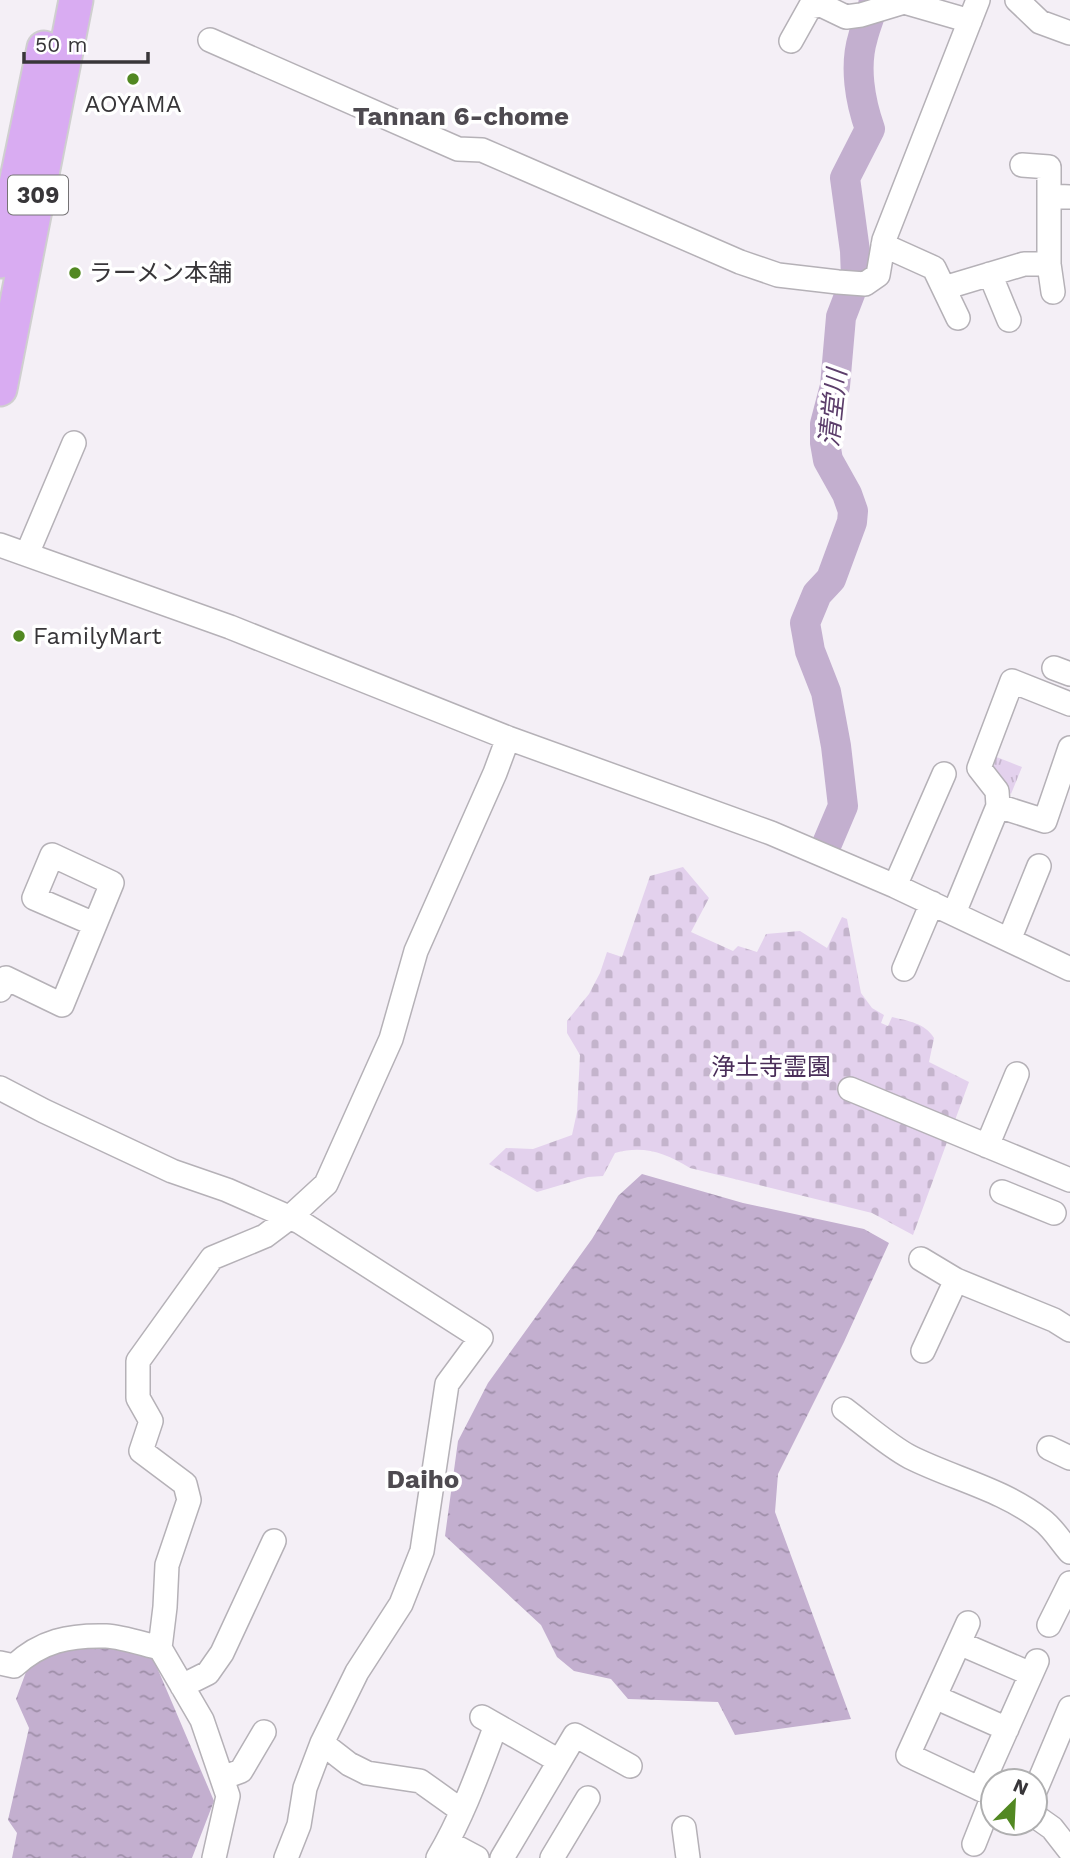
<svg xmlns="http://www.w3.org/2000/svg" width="1070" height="1858" viewBox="0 0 1070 1858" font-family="'Work Sans','Noto Sans JP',sans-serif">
<defs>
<pattern id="grass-tufts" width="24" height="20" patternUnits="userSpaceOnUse" patternTransform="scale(1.75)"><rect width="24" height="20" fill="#e3d1ed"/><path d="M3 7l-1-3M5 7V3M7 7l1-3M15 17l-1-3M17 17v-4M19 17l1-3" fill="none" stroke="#c4b4cc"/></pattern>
<pattern id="cemetery-stones" width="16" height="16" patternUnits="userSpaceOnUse" patternTransform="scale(1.75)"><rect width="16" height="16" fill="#e3d1ed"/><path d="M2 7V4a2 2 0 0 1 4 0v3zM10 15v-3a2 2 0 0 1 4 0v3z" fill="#c4b4cc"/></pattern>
<pattern id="water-ripples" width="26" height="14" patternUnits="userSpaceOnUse" patternTransform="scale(1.75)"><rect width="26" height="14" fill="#c3afcf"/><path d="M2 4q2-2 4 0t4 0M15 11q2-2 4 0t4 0" fill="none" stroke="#9f8fa9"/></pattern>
</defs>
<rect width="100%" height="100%" fill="#f4eff6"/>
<!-- grass -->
<path fill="url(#grass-tufts)" d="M 994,756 L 1022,767 L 1011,794 C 999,781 987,775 994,756 Z"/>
<!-- cemetery -->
<path fill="url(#cemetery-stones)" d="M 683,867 L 709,898 L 691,932 L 733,951 L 738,946 L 757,952 L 766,934 L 800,931 L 827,948 L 842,917 L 847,919 L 861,993 L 872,1008 L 884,1015 L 881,1023 L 888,1026 L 892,1017 C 908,1021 925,1023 934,1038 L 929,1062 L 969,1082 L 913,1235 L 872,1213 L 690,1168 C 665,1153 644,1145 615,1153 L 603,1176 L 588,1177 L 537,1192 L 489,1164 L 506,1148 L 533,1149 L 572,1135 L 577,1112 L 580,1055 L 567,1033 L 567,1021 L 589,994 L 600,973 L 607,952 L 622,957 L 650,876 Z"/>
<!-- water -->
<path fill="url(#water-ripples)" d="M 642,1174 L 743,1203 L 864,1229 L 889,1243 L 844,1342 L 778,1474 L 775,1512 L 851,1719 L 735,1735 L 718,1702 L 628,1699 L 611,1679 L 574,1671 L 557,1657 L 541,1625 L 445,1536 L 458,1441 L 488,1383 L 592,1239 L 618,1196 Z
M 107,1647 L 153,1658 L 214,1801 L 192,1858 L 12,1858 L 17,1833 L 8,1820 L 29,1728 L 16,1699 L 26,1672 L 51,1650 Z"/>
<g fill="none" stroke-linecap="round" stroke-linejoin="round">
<!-- river -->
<path stroke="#c3afcf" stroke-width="30" d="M 826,846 L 843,806 L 836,746 L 826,692 L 810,651 L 805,623 L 817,594 L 831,579 L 852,522 L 853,511 L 847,494 L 828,460 L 825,443 L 825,424 L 835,386 L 841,317 L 856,278 L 855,251 L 845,178 L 870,129 C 860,101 854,66 863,37 C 866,24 872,13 874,0"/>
<defs>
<path id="minor" d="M 1017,0 L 1040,22 L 1070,33
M 210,40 L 458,149 L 482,150 L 740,262 L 778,275 L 838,282 L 865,284 L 878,275 L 884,240 L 978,0
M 791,41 L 810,7 L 821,5 L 846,17 L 861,15 L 904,2 L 970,21
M 1022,165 L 1049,167 L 1049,264 L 1053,292
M 1049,196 L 1070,197
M 883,245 L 934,268 L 958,318
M 990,274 L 1009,320
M 944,288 L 1024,264 L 1049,264
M 0,545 L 230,627 L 508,738 L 771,833 L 895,886 L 1070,969
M 27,554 L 74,443
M 1054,668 L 1070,674
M 998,806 L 1045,821 L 1070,748
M 895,886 L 944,774
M 954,913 L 998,806 L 997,791 L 979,768 L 1012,681 L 1070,704
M 1009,940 L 1039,866
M 904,969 L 932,903
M 0,990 L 6,978 L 62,1005 L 112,883 L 52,855 L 34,898 L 94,924
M 0,1088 L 44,1111 L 172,1171 L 227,1190 L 300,1222 L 481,1338 L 447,1384 L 422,1551 L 401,1604 L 357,1672 L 322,1743 L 305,1788 L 299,1825 L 286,1858
M 850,1089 L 1070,1180
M 987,1146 L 1017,1074
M 1002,1192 L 1054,1213
M 921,1259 L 956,1280 L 1054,1320 L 1070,1330
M 923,1351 L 956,1280
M 844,1409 C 864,1424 889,1446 910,1457 C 954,1479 1002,1489 1042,1520 C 1053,1528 1061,1542 1070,1552
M 1049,1448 L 1070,1458
M 968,1623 L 908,1755 L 993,1795
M 1049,1625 L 1070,1583
M 959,1643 L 1031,1674
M 160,1648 L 165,1607 L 167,1565 L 189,1500 L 185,1484 L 141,1451 L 151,1421 L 138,1398 L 138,1361 L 212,1258 L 265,1236 L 289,1218 L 326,1184 L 391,1039 L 416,951 L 495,773 L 508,738
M 0,1663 L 14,1666 C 41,1641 69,1635 106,1636 C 123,1637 143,1644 160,1648 L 202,1720 L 228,1796 L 214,1858
M 182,1686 L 208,1673 L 222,1653 L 274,1541
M 935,1697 L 1007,1729
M 482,1717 L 559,1761
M 322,1743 L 349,1764 L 367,1773 L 420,1781 L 462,1811
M 222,1778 L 241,1771 L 264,1732
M 980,1789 L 1037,1661
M 1035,1791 L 1070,1708
M 1035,1816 L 1052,1828 L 1070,1851
M 684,1828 L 688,1858
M 447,1842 L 477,1858
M 974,1844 L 993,1796
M 438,1858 C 463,1816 479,1770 496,1725
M 502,1858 L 575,1735 L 630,1766
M 552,1858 L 588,1798"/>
<path id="highway" d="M 0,261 L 44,48
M 0,389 L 76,0"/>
</defs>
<!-- minor casing -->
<use href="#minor" stroke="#b5b1b7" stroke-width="26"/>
<!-- highway casing -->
<use href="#highway" stroke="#cfcfcf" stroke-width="37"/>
<!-- minor -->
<use href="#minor" stroke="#fff" stroke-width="23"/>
<!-- highway -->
<use href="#highway" stroke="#d9acf2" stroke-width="33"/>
</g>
<!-- markers -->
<g fill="#528822" stroke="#fff" stroke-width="2.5">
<circle cx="133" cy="79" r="7"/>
<circle cx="75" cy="273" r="7"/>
<circle cx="19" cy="636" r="7"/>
</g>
<g text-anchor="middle" stroke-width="7" stroke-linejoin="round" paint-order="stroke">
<!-- shield labels -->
<rect fill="#fff" stroke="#747274" stroke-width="2" x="8" y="175.5" width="60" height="39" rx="5"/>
<g font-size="23" font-weight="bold" fill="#383639">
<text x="38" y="203">309</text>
</g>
<!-- poi labels -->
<g font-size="24" fill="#383639" stroke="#fff" text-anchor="start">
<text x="133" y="112" text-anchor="middle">AOYAMA</text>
<text x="89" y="281">ラーメン本舗</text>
<text x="33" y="644">FamilyMart</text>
</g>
<!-- park labels -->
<g font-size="24" fill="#4a2e59" stroke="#fff">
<text x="771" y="1075">浄土寺霊園</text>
</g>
<!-- neighbourhood labels -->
<g font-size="26" font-weight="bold" fill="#4e4a50" stroke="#fff">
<text x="461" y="125">Tannan 6-chome</text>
<text x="423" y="1488">Daiho</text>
</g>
<!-- water labels -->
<g font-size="26" font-style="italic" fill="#5c3e6b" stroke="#fff">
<text transform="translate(833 408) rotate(-84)" y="9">清堂川</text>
</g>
</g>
<!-- north arrow -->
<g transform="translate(1014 1802) rotate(24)"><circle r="33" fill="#ffffff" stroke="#afafb0" stroke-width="2"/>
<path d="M0-5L12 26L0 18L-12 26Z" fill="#528822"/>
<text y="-10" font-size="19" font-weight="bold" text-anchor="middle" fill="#383639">N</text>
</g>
<!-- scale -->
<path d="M24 52v10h124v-10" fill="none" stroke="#383639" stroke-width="3.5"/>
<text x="35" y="52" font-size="21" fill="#383639" stroke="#ffffff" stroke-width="5" paint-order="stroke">50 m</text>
</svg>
